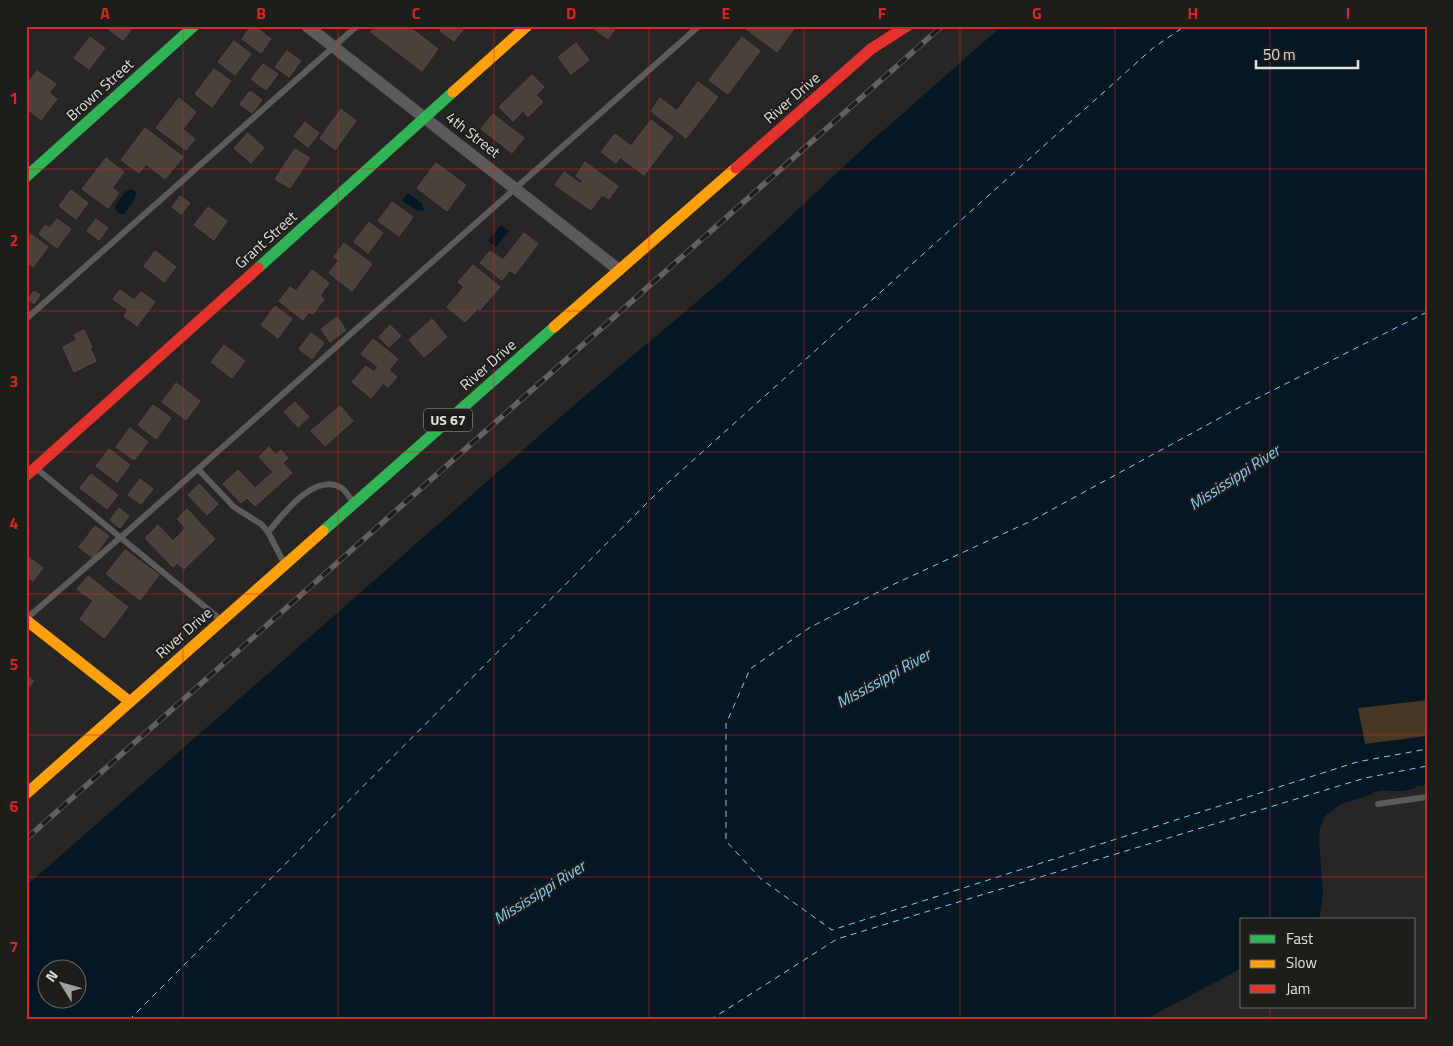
<svg xmlns="http://www.w3.org/2000/svg" width="1453" height="1046" viewBox="0 0 1453 1046" font-family="'Titillium Web',sans-serif">
<rect width="100%" height="100%" fill="#272625"/>
<!-- green -->
<path fill="#473823" d="M 1427,700 L 1427,736 L 1365,744 L 1358,708 Z"/>
<!-- water -->
<path fill="#041723" fill-rule="evenodd" d="M 1002,26 L 1427,26 L 1427,700 L 1358,708 L 1365,744 L 1427,736 L 1427,785 L 1416,786 L 1416,788 L 1403,791 L 1387,791 L 1386,790 L 1373,792 L 1373,798 L 1338,810 L 1323,832 L 1324,920 L 1242,920 L 1242,969 L 1152,1020 L 26,1020 L 26,886 L 580,400 L 725,278 L 869,143 ZM 48,968 L 78,968 L 78,998 L 48,998 Z
M 132,189 L 136,192 L 135,199 L 124,214 L 120,214 L 116,211 L 115,206 L 126,191 Z
M 408,193 L 423,204 L 422,207 L 424,209 L 422,211 L 420,210 L 417,211 L 403,201 L 403,199 Z
M 501,225 L 509,231 L 496,247 L 488,241 Z"/>
<!-- pier -->
<path fill="#272625" d="M 1373,794 L 1374,800 L 1340,812 L 1325,833 L 1329,915 L 1326,920 L 1319,920 L 1323,893 L 1319,840 L 1320,828 L 1325,816 L 1341,804 Z
M 1242,968 L 1242,972 L 1158,1020 L 1144,1020 Z"/>
<g fill="none" stroke-linecap="round" stroke-linejoin="round">
<!-- ferry -->
<path stroke="#85cffc" stroke-width="1" stroke-dasharray="6 5" stroke-linecap="butt" d="M 1427,312 L 1240,407 L 1031,521 L 890,586 L 809,628 L 750,669 L 726,724 L 726,841 L 761,879 L 832,930 L 1357,762 L 1427,749
M 129,1020 L 661,489 L 1153,48 L 1185,26
M 710,1020 L 837,939 L 1365,778 L 1427,766"/>
</g>
<!-- building -->
<path fill="#48423b" stroke="#4c4c4b" d="M 104,26 L 134,26 L 123,40 Z
M 251,26 L 254,26 L 271,39 L 261,53 L 242,39 Z
M 376,26 L 408,26 L 438,49 L 422,71 L 371,32 Z
M 444,26 L 466,26 L 454,41 L 440,31 Z
M 595,26 L 617,26 L 608,39 L 593,28 Z
M 742,26 L 796,26 L 777,52 Z
M 90,37 L 105,48 L 89,69 L 74,58 Z
M 742,37 L 760,51 L 728,94 L 709,80 Z
M 234,41 L 251,54 L 235,75 L 218,62 Z
M 576,43 L 589,60 L 571,74 L 558,57 Z
M 287,51 L 301,61 L 289,77 L 275,67 Z
M 263,64 L 278,74 L 266,90 L 251,79 Z
M 214,69 L 231,81 L 212,107 L 195,94 Z
M 37,71 L 56,84 L 49,93 L 57,99 L 41,120 L 26,108 L 26,85 Z
M 532,75 L 544,87 L 536,95 L 543,102 L 528,117 L 523,111 L 513,121 L 499,107 Z
M 698,82 L 718,97 L 686,138 L 651,111 L 660,98 L 677,111 Z
M 250,91 L 262,100 L 252,113 L 240,104 Z
M 179,98 L 196,112 L 183,129 L 195,139 L 186,150 L 156,128 Z
M 341,109 L 356,121 L 335,150 L 320,138 Z
M 493,114 L 524,138 L 512,153 L 481,129 Z
M 651,120 L 673,137 L 644,175 L 620,157 L 616,163 L 601,152 L 615,134 L 631,146 Z
M 305,122 L 319,133 L 308,147 L 294,136 Z
M 145,128 L 183,157 L 165,179 L 146,164 L 139,173 L 121,160 Z
M 248,133 L 264,148 L 251,163 L 234,148 Z
M 295,149 L 310,158 L 290,188 L 275,179 Z
M 106,158 L 124,172 L 112,188 L 119,193 L 108,208 L 82,189 Z
M 585,162 L 618,186 L 609,199 L 602,195 L 591,210 L 555,185 L 564,172 L 581,184 L 583,181 L 576,176 Z
M 436,163 L 466,185 L 447,211 L 417,188 Z
M 71,190 L 88,203 L 76,219 L 59,206 Z
M 180,196 L 190,203 L 181,214 L 172,207 Z
M 392,202 L 413,217 L 399,236 L 378,221 Z
M 208,207 L 227,221 L 214,240 L 194,225 Z
M 57,219 L 71,229 L 57,248 L 39,234 L 45,225 L 50,228 Z
M 96,219 L 108,228 L 99,240 L 87,231 Z
M 369,222 L 383,233 L 368,253 L 354,242 Z
M 524,233 L 538,244 L 515,274 L 510,270 L 502,280 L 480,263 L 490,251 L 503,260 Z
M 31,234 L 48,247 L 33,267 L 26,262 L 26,240 Z
M 344,243 L 372,264 L 352,291 L 329,273 L 339,260 L 334,257 Z
M 155,251 L 176,267 L 164,282 L 144,266 Z
M 473,265 L 500,287 L 480,310 L 478,308 L 465,322 L 447,307 L 464,287 L 458,282 Z
M 312,270 L 329,283 L 320,296 L 324,299 L 313,314 L 309,312 L 303,320 L 279,301 L 290,287 L 296,291 Z
M 120,290 L 134,300 L 141,292 L 155,302 L 137,326 L 124,316 L 128,310 L 113,299 Z
M 34,291 L 40,295 L 34,304 L 28,299 Z
M 275,306 L 292,319 L 278,338 L 261,325 Z
M 337,317 L 346,330 L 330,342 L 321,329 Z
M 432,319 L 447,337 L 424,357 L 409,340 Z
M 390,325 L 401,336 L 389,347 L 379,337 Z
M 84,330 L 92,347 L 90,348 L 96,361 L 74,372 L 63,347 L 77,340 L 74,335 Z
M 311,333 L 324,343 L 312,359 L 299,349 Z
M 373,339 L 398,359 L 389,370 L 397,377 L 388,387 L 383,383 L 371,398 L 352,382 L 366,366 L 374,372 L 378,367 L 361,354 Z
M 224,345 L 245,361 L 232,378 L 211,362 Z
M 176,383 L 200,401 L 186,420 L 162,402 Z
M 295,402 L 309,417 L 298,427 L 284,412 Z
M 153,405 L 171,418 L 156,439 L 138,425 Z
M 340,406 L 353,421 L 325,446 L 311,431 Z
M 130,428 L 148,442 L 134,460 L 116,447 Z
M 269,447 L 276,455 L 281,450 L 288,458 L 283,463 L 292,473 L 255,506 L 247,498 L 241,503 L 223,484 L 238,470 L 255,488 L 273,472 L 259,457 Z
M 109,449 L 130,465 L 117,482 L 96,466 Z
M 91,474 L 118,495 L 107,509 L 80,488 Z
M 140,479 L 153,489 L 141,504 L 128,495 Z
M 199,484 L 218,504 L 207,515 L 188,495 Z
M 119,508 L 129,516 L 120,528 L 110,520 Z
M 187,509 L 215,539 L 184,569 L 177,563 L 173,567 L 145,538 L 158,525 L 173,541 L 186,528 L 177,519 Z
M 95,526 L 109,536 L 93,558 L 79,547 Z
M 125,550 L 159,575 L 140,600 L 106,574 Z
M 26,555 L 43,568 L 33,581 L 26,576 Z
M 88,576 L 128,607 L 104,638 L 80,619 L 93,601 L 77,589 Z
M 26,675 L 34,681 L 26,691 Z"/>
<g fill="none" stroke-linecap="round" stroke-linejoin="round">
<!-- lane -->
<path stroke="#5b5b5b" stroke-width="6" d="M 26,319 L 357,26
M 37,469 L 220,619
M 198,469 L 234,507 L 261,524 L 268,532 L 283,561
M 268,532 C 283,515 313,473 340,487 C 345,489 349,497 353,502
M 27,618 L 121,537 L 699,26
M 1378,804 L 1427,797"/>
<!-- street -->
<path stroke="#5b5b5b" stroke-width="12" d="M 307,26 L 619,270"/>
<!-- fast -->
<path stroke="#30b455" stroke-width="11" d="M 26,177 L 194,26
M 258,268 L 453,92
M 323,531 L 554,327"/>
<!-- slow -->
<path stroke="#ff9f0a" stroke-width="11" d="M 453,92 L 527,26
M 554,327 L 736,168
M 26,620 L 129,701
M 26,794 L 323,531"/>
<!-- jam -->
<path stroke="#e5322d" stroke-width="11" d="M 736,168 L 871,49 L 907,26
M 26,476 L 258,268"/>
<defs>
<path id="rail" d="M 26,839 L 942,26"/>
</defs>
<!-- rail casing -->
<use href="#rail" stroke="#616160" stroke-width="5.5"/>
<!-- rail -->
<use href="#rail" stroke="#1f1d1a" stroke-width="4" stroke-dasharray="11" stroke-linecap="butt"/>
</g>
<!-- grid -->
<path fill="none" stroke="#d62828" stroke-width="1" stroke-opacity="0.55" d="M 183,26 L 183,1020M 338,26 L 338,1020M 494,26 L 494,1020M 649,26 L 649,1020M 804,26 L 804,1020M 960,26 L 960,1020M 1115,26 L 1115,1020M 1270,26 L 1270,920M 26,169 L 1427,169M 26,311 L 1427,311M 26,452 L 1427,452M 26,594 L 1427,594M 26,735 L 1427,735M 26,877 L 1427,877M 1270,1007 L 1270,1020"/>
<g text-anchor="middle" stroke-width="4" stroke-linejoin="round" paint-order="stroke">
<!-- shield labels -->
<rect fill="#1f1d1a" stroke="#a8a6a5" stroke-width="1" x="424" y="408.5" width="48" height="23" rx="4"/>
<g font-size="14" font-weight="bold" fill="#e3e1e0">
<text x="448" y="425">US 67</text>
</g>
<!-- street labels -->
<g font-size="15" fill="#e3e1e0" stroke="#1f1d1a">
<text transform="translate(100 90) rotate(-42)" y="5">Brown Street</text>
<text transform="translate(792 98) rotate(-41)" y="5">River Drive</text>
<text transform="translate(473 135) rotate(38)" y="5">4th Street</text>
<text transform="translate(266 240) rotate(-42)" y="5">Grant Street</text>
<text transform="translate(488 365) rotate(-41)" y="5">River Drive</text>
<text transform="translate(184 633) rotate(-41)" y="5">River Drive</text>
</g>
<!-- water labels -->
<g font-size="16" font-style="italic" fill="#85cffc" stroke="#1f1d1a">
<text transform="translate(1234 477) rotate(-33)" y="6">Mississippi River</text>
<text transform="translate(883 678) rotate(-29)" y="6">Mississippi River</text>
<text transform="translate(539 892) rotate(-32)" y="6">Mississippi River</text>
</g>
</g>
<!-- border -->
<rect width="1453" height="1046" fill="none" stroke="#1f1d1a" stroke-width="55"/>
<!-- legend -->
<rect x="1240" y="918" width="175" height="90" fill="#1f1d1a" stroke="#6d6b69"/>
<rect x="1250" y="935" width="25" height="8" fill="#30b455" stroke="#6d6b69"/>
<text x="1286" y="944" font-size="15" fill="#e3e1e0">Fast</text>
<rect x="1250" y="960" width="25" height="8" fill="#ff9f0a" stroke="#6d6b69"/>
<text x="1286" y="968" font-size="15" fill="#e3e1e0">Slow</text>
<rect x="1250" y="985" width="25" height="8" fill="#e5322d" stroke="#6d6b69"/>
<text x="1286" y="994" font-size="15" fill="#e3e1e0">Jam</text>
<!-- north arrow -->
<g transform="translate(62 984) rotate(307)"><circle r="24" fill="#1f1d1a" stroke="#6d6b69"/>
<path d="M0-4L9 19L0 12L-9 19Z" fill="#a1a09f"/>
<text y="-8" font-size="14" font-weight="bold" text-anchor="middle" fill="#e3e1e0">N</text>
</g>
<!-- scale -->
<path d="M1256 60v8h102v-8" fill="none" stroke="#e3e1e0" stroke-width="2.5"/>
<text x="1263" y="60" font-size="15" fill="#e3e1e0" stroke="#1f1d1a" stroke-width="4" paint-order="stroke">50 m</text>
<rect x="28" y="28" width="1398" height="990" fill="none" stroke="#d62828" stroke-width="2"/>
<g font-size="16" text-anchor="middle" font-weight="bold" fill="#d62828">
<text x="105" y="19">A</text>
<text x="261" y="19">B</text>
<text x="416" y="19">C</text>
<text x="571" y="19">D</text>
<text x="726" y="19">E</text>
<text x="882" y="19">F</text>
<text x="1037" y="19">G</text>
<text x="1193" y="19">H</text>
<text x="1348" y="19">I</text>
<text x="14" y="104">1</text>
<text x="14" y="246">2</text>
<text x="14" y="387">3</text>
<text x="14" y="529">4</text>
<text x="14" y="670">5</text>
<text x="14" y="812">6</text>
<text x="14" y="953">7</text>
</g>
</svg>
